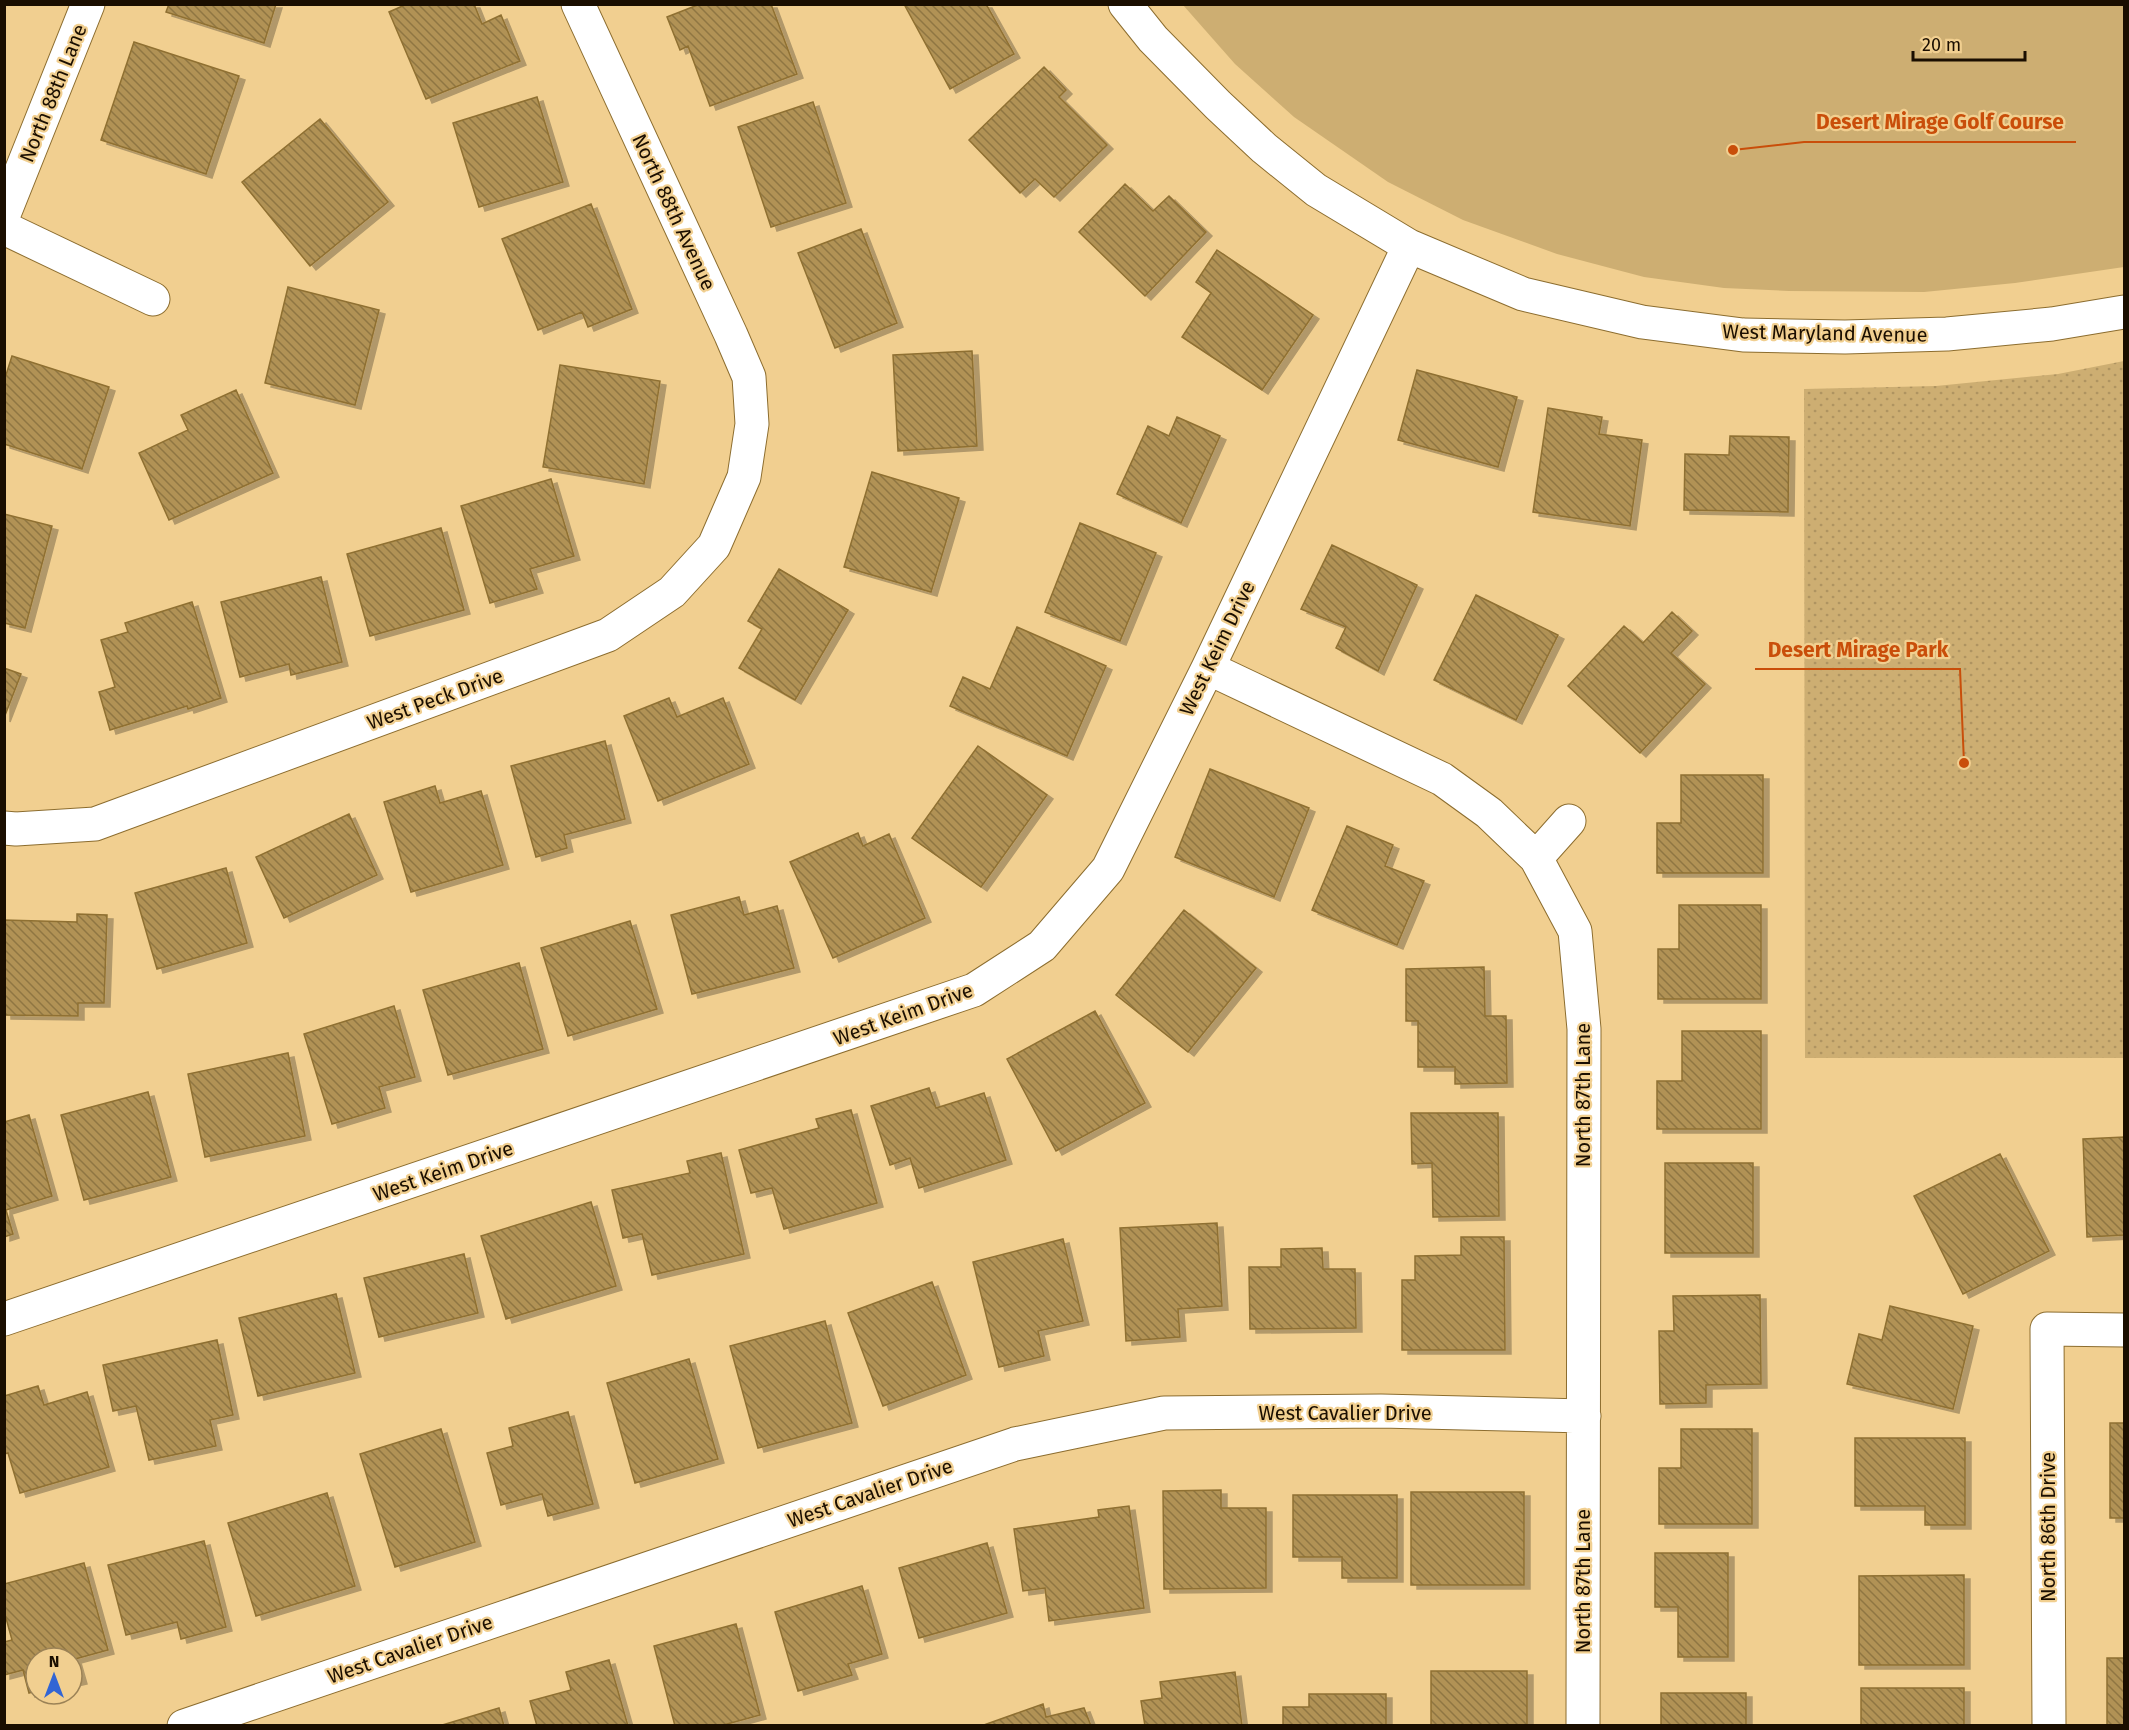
<svg xmlns="http://www.w3.org/2000/svg" width="2129" height="1730" viewBox="0 0 2129 1730" font-family="'Fira Sans',sans-serif">
<defs>
<pattern id="park-dots" width="8" height="8" patternUnits="userSpaceOnUse" patternTransform="scale(1.5)"><rect width="8" height="8" fill="#cdae72"/><path d="M2 2h.1M6 6h.1" fill="none" stroke="#af9461" stroke-width="1.8" stroke-linecap="round"/></pattern>
<pattern id="building-back-hatch" width="6" height="6" patternUnits="userSpaceOnUse" patternTransform="scale(1.5)"><rect width="6" height="6" fill="#b19254"/><path d="M-1 5l2 2M0 0l6 6M5-1l2 2" fill="none" stroke="#8f7643"/></pattern>
<filter id="shadow"><feDropShadow dx="6" dy="4" stdDeviation="0" flood-color="#0004"/></filter>
</defs>
<rect width="100%" height="100%" fill="#f1cf90"/>
<!-- grass -->
<path fill="#cdae72" d="M 1183,5 L 2124,5 L 2124,267 L 2015,283 L 1924,292 L 1789,291 L 1724,288 L 1644,277 L 1557,254 L 1463,220 L 1388,182 L 1294,117 L 1235,64 Z"/>
<!-- park -->
<path fill="url(#park-dots)" d="M 2124,361 L 2124,1058 L 1805,1058 L 1804,389 L 1936,386 L 2058,374 Z"/>
<!-- building -->
<path fill="url(#building-back-hatch)" stroke="#8f7032" stroke-width="1.5" filter="url(#shadow)" d="M 169,4 L 276,4 L 264,43 L 166,12 Z
M 407,4 L 474,4 L 482,24 L 501,15 L 520,61 L 426,99 L 389,12 Z
M 700,4 L 771,4 L 797,74 L 710,106 L 688,46 L 680,50 L 667,17 Z
M 904,4 L 986,4 L 1014,54 L 950,89 Z
M 134,42 L 239,76 L 206,174 L 101,140 Z
M 1044,67 L 1066,90 L 1059,97 L 1107,145 L 1054,197 L 1035,179 L 1020,193 L 969,140 Z
M 537,97 L 563,182 L 479,207 L 453,123 Z
M 813,102 L 846,203 L 771,227 L 738,127 Z
M 320,119 L 388,202 L 310,266 L 242,182 Z
M 1125,184 L 1153,211 L 1169,196 L 1206,232 L 1145,296 L 1079,232 Z
M 591,204 L 632,309 L 588,327 L 582,312 L 538,330 L 502,239 Z
M 861,229 L 897,323 L 835,348 L 798,253 Z
M 1217,250 L 1313,315 L 1262,390 L 1182,337 L 1211,293 L 1196,282 Z
M 288,287 L 379,310 L 355,405 L 265,383 Z
M 972,351 L 977,446 L 898,451 L 893,355 Z
M 12,356 L 109,387 L 82,469 L 4,444 L 4,381 Z
M 560,365 L 660,381 L 644,484 L 543,467 Z
M 1417,370 L 1517,397 L 1498,467 L 1398,440 Z
M 236,390 L 273,473 L 169,520 L 139,453 L 188,430 L 181,415 Z
M 1548,408 L 1602,417 L 1599,434 L 1642,440 L 1630,526 L 1533,512 Z
M 1177,417 L 1220,436 L 1181,523 L 1117,494 L 1148,426 L 1169,436 Z
M 1730,436 L 1789,437 L 1788,512 L 1684,510 L 1685,454 L 1729,455 Z
M 872,472 L 959,498 L 931,592 L 844,567 Z
M 551,479 L 574,556 L 530,569 L 537,589 L 490,603 L 461,506 Z
M 4,514 L 52,526 L 25,628 L 4,623 Z
M 1080,523 L 1156,553 L 1120,641 L 1045,612 Z
M 441,528 L 464,610 L 370,636 L 347,554 Z
M 1332,545 L 1417,585 L 1378,671 L 1336,648 L 1346,627 L 1301,609 Z
M 779,569 L 848,610 L 795,700 L 739,668 L 762,629 L 748,621 Z
M 321,577 L 342,662 L 291,675 L 289,664 L 240,677 L 221,602 Z
M 1476,595 L 1558,635 L 1516,720 L 1434,680 Z
M 192,602 L 221,698 L 188,709 L 187,706 L 110,730 L 99,692 L 115,687 L 101,640 L 128,632 L 125,623 Z
M 1672,612 L 1692,631 L 1671,653 L 1705,684 L 1640,753 L 1568,686 L 1624,626 L 1643,643 Z
M 1017,627 L 1106,666 L 1067,756 L 950,706 L 963,677 L 990,689 Z
M 4,668 L 21,674 L 4,718 Z
M 669,698 L 677,717 L 723,698 L 749,764 L 658,801 L 624,716 Z
M 605,741 L 625,819 L 564,835 L 567,848 L 536,857 L 511,766 Z
M 978,746 L 1047,795 L 981,887 L 912,838 Z
M 1210,769 L 1309,808 L 1274,897 L 1175,857 Z
M 1681,775 L 1763,775 L 1763,873 L 1657,873 L 1657,823 L 1681,823 Z
M 435,786 L 440,803 L 481,791 L 503,865 L 411,892 L 384,802 Z
M 349,814 L 377,875 L 284,918 L 256,857 Z
M 1347,826 L 1393,845 L 1385,866 L 1424,881 L 1397,945 L 1312,910 Z
M 858,833 L 863,846 L 889,834 L 925,918 L 833,958 L 790,862 Z
M 226,868 L 247,943 L 157,969 L 135,893 Z
M 739,897 L 744,915 L 777,906 L 794,968 L 692,994 L 671,915 Z
M 1679,905 L 1761,905 L 1761,999 L 1658,999 L 1658,949 L 1679,949 Z
M 1184,910 L 1256,968 L 1188,1052 L 1116,995 Z
M 77,914 L 107,915 L 104,1003 L 78,1003 L 78,1016 L 5,1015 L 4,920 L 77,922 Z
M 630,921 L 657,1009 L 568,1036 L 541,948 Z
M 519,963 L 543,1049 L 448,1075 L 423,990 Z
M 1484,967 L 1485,1016 L 1506,1016 L 1507,1083 L 1455,1084 L 1455,1067 L 1418,1067 L 1418,1021 L 1406,1021 L 1406,969 Z
M 394,1006 L 415,1077 L 379,1087 L 385,1108 L 332,1124 L 304,1034 Z
M 1095,1011 L 1145,1103 L 1056,1151 L 1007,1059 Z
M 1682,1031 L 1761,1031 L 1761,1129 L 1657,1129 L 1657,1081 L 1682,1081 Z
M 288,1053 L 305,1136 L 205,1157 L 188,1074 Z
M 929,1088 L 936,1108 L 984,1093 L 1006,1160 L 919,1188 L 910,1158 L 890,1165 L 871,1106 Z
M 148,1092 L 171,1177 L 84,1200 L 61,1115 Z
M 851,1110 L 877,1203 L 784,1229 L 772,1188 L 751,1193 L 739,1150 L 819,1128 L 816,1119 Z
M 1411,1113 L 1498,1113 L 1499,1216 L 1433,1217 L 1432,1163 L 1412,1164 Z
M 29,1115 L 52,1196 L 6,1210 L 13,1234 L 4,1237 L 4,1122 Z
M 2124,1137 L 2124,1235 L 2087,1237 L 2083,1139 Z
M 721,1153 L 744,1254 L 652,1275 L 642,1234 L 623,1238 L 612,1190 L 690,1173 L 687,1161 Z
M 2000,1154 L 2049,1251 L 1963,1294 L 1914,1196 Z
M 1665,1163 L 1753,1163 L 1753,1253 L 1665,1253 Z
M 591,1202 L 616,1286 L 506,1319 L 481,1236 Z
M 1217,1223 L 1222,1306 L 1178,1309 L 1180,1337 L 1126,1341 L 1120,1228 Z
M 1461,1237 L 1504,1237 L 1505,1350 L 1402,1350 L 1402,1280 L 1415,1280 L 1415,1256 L 1461,1255 Z
M 1063,1239 L 1083,1321 L 1038,1331 L 1044,1356 L 999,1367 L 973,1262 Z
M 1322,1248 L 1323,1269 L 1355,1269 L 1356,1328 L 1250,1329 L 1249,1267 L 1281,1267 L 1281,1249 Z
M 464,1254 L 478,1313 L 379,1337 L 364,1278 Z
M 932,1282 L 966,1375 L 883,1406 L 848,1313 Z
M 336,1294 L 355,1373 L 258,1396 L 239,1318 Z
M 1760,1295 L 1761,1384 L 1706,1385 L 1706,1403 L 1660,1404 L 1659,1331 L 1674,1331 L 1673,1296 Z
M 1890,1306 L 1973,1326 L 1953,1409 L 1847,1384 L 1859,1334 L 1882,1340 Z
M 825,1321 L 852,1423 L 758,1448 L 730,1346 Z
M 217,1340 L 233,1415 L 210,1420 L 216,1446 L 149,1460 L 136,1406 L 113,1411 L 103,1365 Z
M 689,1359 L 718,1459 L 635,1483 L 607,1383 Z
M 38,1386 L 44,1405 L 87,1392 L 109,1467 L 20,1493 L 8,1453 L 4,1454 L 4,1396 Z
M 568,1412 L 593,1504 L 548,1516 L 542,1494 L 501,1505 L 487,1453 L 513,1446 L 509,1428 Z
M 2110,1423 L 2124,1423 L 2124,1518 L 2110,1518 Z
M 441,1429 L 475,1542 L 395,1567 L 360,1454 Z
M 1681,1429 L 1752,1429 L 1752,1524 L 1659,1524 L 1659,1468 L 1681,1468 Z
M 1855,1438 L 1965,1438 L 1965,1525 L 1925,1525 L 1925,1506 L 1855,1506 Z
M 1221,1490 L 1221,1508 L 1266,1508 L 1266,1588 L 1164,1589 L 1163,1491 Z
M 1411,1492 L 1524,1492 L 1524,1585 L 1411,1585 Z
M 327,1493 L 355,1586 L 256,1616 L 228,1523 Z
M 1293,1495 L 1397,1495 L 1397,1578 L 1342,1578 L 1342,1557 L 1293,1557 Z
M 1129,1506 L 1144,1608 L 1049,1621 L 1045,1588 L 1023,1591 L 1014,1529 L 1099,1517 L 1098,1510 Z
M 204,1541 L 226,1627 L 181,1639 L 177,1622 L 126,1635 L 108,1565 Z
M 987,1543 L 1007,1613 L 919,1638 L 899,1568 Z
M 1655,1553 L 1728,1553 L 1728,1657 L 1678,1657 L 1678,1607 L 1655,1607 Z
M 84,1563 L 108,1650 L 75,1659 L 81,1680 L 72,1682 L 72,1658 L 36,1658 L 36,1691 L 29,1693 L 23,1670 L 4,1675 L 4,1642 L 12,1640 L 4,1611 L 4,1584 Z
M 1964,1575 L 1964,1665 L 1859,1665 L 1859,1576 Z
M 862,1586 L 882,1654 L 848,1664 L 852,1675 L 798,1691 L 775,1612 Z
M 736,1624 L 760,1715 L 720,1726 L 675,1726 L 654,1646 Z
M 2107,1658 L 2124,1658 L 2124,1726 L 2107,1726 Z
M 609,1660 L 628,1726 L 537,1726 L 530,1701 L 571,1690 L 566,1672 Z
M 1431,1671 L 1527,1671 L 1527,1726 L 1431,1726 Z
M 1235,1672 L 1242,1726 L 1145,1726 L 1141,1701 L 1162,1698 L 1160,1682 Z
M 1861,1688 L 1964,1688 L 1964,1726 L 1861,1726 Z
M 1661,1693 L 1746,1693 L 1746,1726 L 1661,1726 Z
M 1309,1694 L 1386,1694 L 1386,1726 L 1283,1726 L 1283,1707 L 1309,1707 Z
M 1043,1704 L 1046,1717 L 1084,1708 L 1091,1726 L 981,1726 Z
M 499,1708 L 504,1726 L 439,1726 Z"/>
<g fill="none" stroke-linecap="round" stroke-linejoin="round">
<defs>
<path id="minor" d="M 1125,4 L 1153,39 L 1218,105 L 1264,148 L 1316,190 L 1409,246 L 1523,294 L 1642,322 L 1743,335 L 1845,337 L 1947,334 L 2052,324 L 2124,312
M 4,214 L 88,4
M 4,228 L 153,299
M 1208,668 L 1442,779 L 1489,813 L 1536,858 L 1575,931 L 1584,1029 L 1583,1726
M 4,828 L 16,829 L 95,824 L 608,635 L 672,592 L 714,546 L 744,477 L 752,424 L 749,377 L 731,335 L 578,4
M 1536,858 L 1569,821
M 4,1319 L 974,990 L 1042,946 L 1108,869 L 1208,668 L 1409,246
M 184,1726 L 1015,1444 L 1164,1413 L 1381,1411 L 1584,1416
M 2049,1726 L 2047,1329 L 2124,1330"/>
</defs>
<!-- minor casing -->
<use href="#minor" stroke="#8c6d2f" stroke-width="35"/>
<!-- minor -->
<use href="#minor" stroke="#fff" stroke-width="33"/>
</g>
<g text-anchor="middle" stroke-width="4.5" stroke-linejoin="round" paint-order="stroke">
<!-- street labels -->
<g font-size="20" fill="#1a0e00" stroke="#f1cf90">
<text transform="translate(53 93) rotate(-68)" y="7">North 88th Lane</text>
<text transform="translate(674 212) rotate(65)" y="7">North 88th Avenue</text>
<text transform="translate(1825 333) rotate(1)" y="7">West Maryland Avenue</text>
<text transform="translate(1217 648) rotate(-64)" y="7">West Keim Drive</text>
<text transform="translate(435 699) rotate(-20)" y="7">West Peck Drive</text>
<text transform="translate(903 1014) rotate(-20)" y="7">West Keim Drive</text>
<text transform="translate(1583 1095) rotate(-90)" y="7">North 87th Lane</text>
<text transform="translate(443 1171) rotate(-19)" y="7">West Keim Drive</text>
<text x="1345" y="1420">West Cavalier Drive</text>
<text transform="translate(870 1493) rotate(-19)" y="7">West Cavalier Drive</text>
<text transform="translate(2048 1527) rotate(-90)" y="7">North 86th Drive</text>
<text transform="translate(1583 1581) rotate(-90)" y="7">North 87th Lane</text>
<text transform="translate(410 1649) rotate(-19)" y="7">West Cavalier Drive</text>
</g>
</g>
<!-- callouts -->
<path fill="none" stroke="#c94e0a" stroke-width="2" d="M1733 150L1804 142H2076M1964 763L1960 669H1755"/>
<g fill="#c94e0a" stroke="#f1cf90" stroke-width="2">
<circle cx="1733" cy="150" r="6"/>
<circle cx="1964" cy="763" r="6"/>
</g>
<g font-size="21" text-anchor="middle" font-weight="bold" fill="#c94e0a" stroke="#f1cf90" stroke-width="4.5" stroke-linejoin="round" paint-order="stroke">
<text x="1940" y="129">Desert Mirage Golf Course</text>
<text x="1858" y="657">Desert Mirage Park</text>
</g>
<!-- border -->
<rect width="2129" height="1730" fill="none" stroke="#1a0e00" stroke-width="12"/>
<!-- north arrow -->
<g transform="translate(54 1676)"><circle r="28" fill="#f1cf90" stroke="#9b8256" stroke-width="1.5"/>
<path d="M0-4.5L10 22L0 15L-10 22Z" fill="#3265d4"/>
<text y="-9" font-size="16" font-weight="bold" text-anchor="middle" fill="#1a0e00">N</text>
</g>
<!-- scale -->
<path d="M1913 51v9h112v-9" fill="none" stroke="#1a0e00" stroke-width="3"/>
<text x="1922" y="51" font-size="18" fill="#1a0e00" stroke="#f1cf90" stroke-width="4.5" paint-order="stroke">20 m</text>
</svg>
